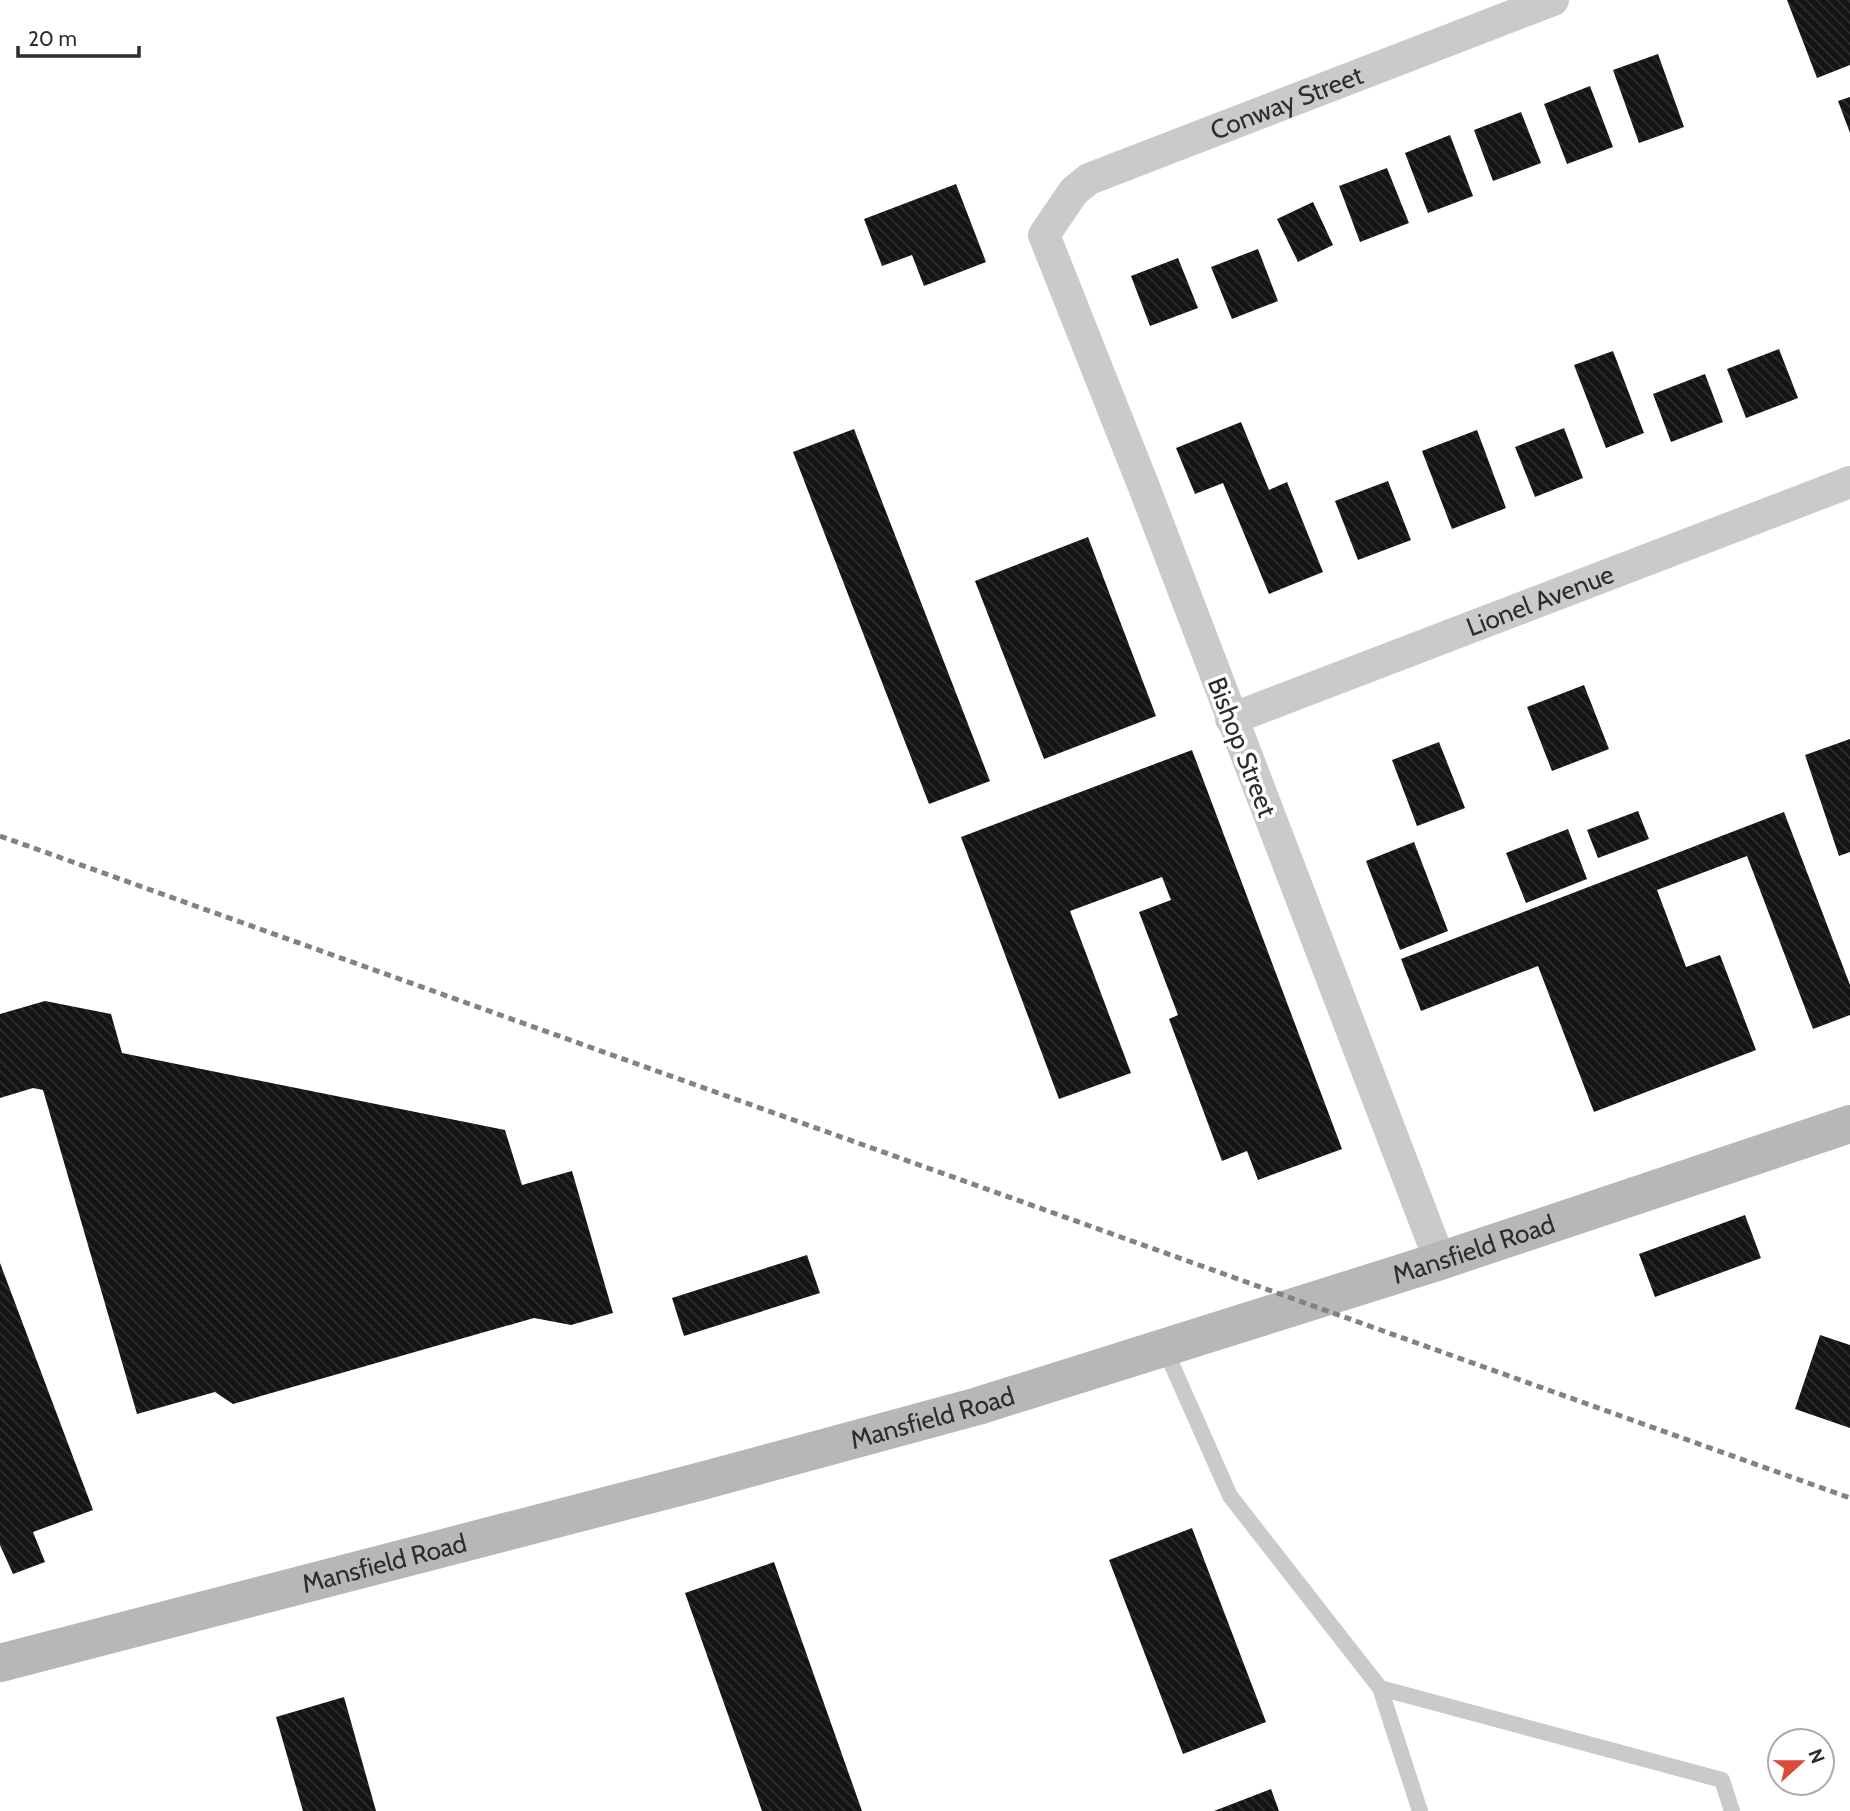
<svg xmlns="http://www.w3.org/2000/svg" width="1850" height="1811" viewBox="0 0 1850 1811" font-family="Cabin,sans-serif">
<defs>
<pattern id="building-back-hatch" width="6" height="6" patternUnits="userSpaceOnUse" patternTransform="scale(1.75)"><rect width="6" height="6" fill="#141414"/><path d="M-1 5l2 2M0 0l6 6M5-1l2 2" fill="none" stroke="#2e2e2e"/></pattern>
</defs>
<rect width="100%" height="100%" fill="#fff"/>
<!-- building -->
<path fill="url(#building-back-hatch)" d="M 1787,0 L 1850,0 L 1850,65 L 1817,78 Z
M 1658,54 L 1684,127 L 1639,143 L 1613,70 Z
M 1590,86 L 1613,147 L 1567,164 L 1544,104 Z
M 1850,97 L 1850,133 L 1838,101 Z
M 1521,112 L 1541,163 L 1493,181 L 1474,130 Z
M 1450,135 L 1473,196 L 1428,213 L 1405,153 Z
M 1387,168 L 1409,223 L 1360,242 L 1339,186 Z
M 956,184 L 986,262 L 924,286 L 912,255 L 882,266 L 864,219 Z
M 1313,202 L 1333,245 L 1298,262 L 1277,219 Z
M 1258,249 L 1278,301 L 1232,319 L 1211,267 Z
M 1178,258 L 1198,308 L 1150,326 L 1131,276 Z
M 1779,349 L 1798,398 L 1746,418 L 1727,369 Z
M 1613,351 L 1644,433 L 1606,448 L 1574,365 Z
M 1705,374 L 1723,422 L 1671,442 L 1653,394 Z
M 1241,422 L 1269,490 L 1287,482 L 1323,572 L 1269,594 L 1223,483 L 1195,494 L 1176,448 Z
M 1564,428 L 1583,478 L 1535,497 L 1515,447 Z
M 854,429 L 990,781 L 929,804 L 793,452 Z
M 1477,430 L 1506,508 L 1452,529 L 1422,451 Z
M 1388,481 L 1411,540 L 1358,560 L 1335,501 Z
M 1088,537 L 1156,716 L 1044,759 L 975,581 Z
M 1584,685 L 1609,749 L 1552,771 L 1527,707 Z
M 1850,739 L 1850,852 L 1839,856 L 1805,755 Z
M 1439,742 L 1465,808 L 1417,826 L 1392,760 Z
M 1192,750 L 1342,1149 L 1258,1180 L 1247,1151 L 1222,1161 L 1169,1019 L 1178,1015 L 1139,912 L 1171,900 L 1162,877 L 1070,911 L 1131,1073 L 1059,1099 L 961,837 Z
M 1638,811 L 1649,839 L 1598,858 L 1587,830 Z
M 1784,812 L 1850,985 L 1850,1015 L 1813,1029 L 1747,856 L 1657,890 L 1686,967 L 1720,955 L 1756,1050 L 1594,1112 L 1538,966 L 1421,1011 L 1401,959 Z
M 1568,829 L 1587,879 L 1526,903 L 1506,853 Z
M 1414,842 L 1448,931 L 1400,950 L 1366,861 Z
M 45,1001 L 111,1014 L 122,1053 L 505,1130 L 522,1185 L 572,1171 L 613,1313 L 571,1325 L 534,1318 L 233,1404 L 215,1392 L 137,1414 L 43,1090 L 33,1088 L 0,1098 L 0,1014 Z
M 1745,1215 L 1761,1258 L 1655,1297 L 1639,1254 Z
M 807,1255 L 820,1293 L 684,1336 L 672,1298 Z
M 0,1263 L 93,1510 L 33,1532 L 45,1562 L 13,1574 L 0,1545 Z
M 1820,1335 L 1850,1345 L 1850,1428 L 1795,1409 Z
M 1192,1528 L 1266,1722 L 1183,1754 L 1109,1560 Z
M 774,1562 L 862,1811 L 762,1811 L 685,1593 Z
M 344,1697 L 376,1811 L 303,1811 L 276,1717 Z
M 1271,1789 L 1279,1811 L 1214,1811 Z"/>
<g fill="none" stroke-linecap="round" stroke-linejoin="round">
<!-- service -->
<path stroke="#cacaca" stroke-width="16" d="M 1164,1347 L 1230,1496 L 1380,1688 L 1420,1811
M 1380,1688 L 1722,1780 L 1732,1811"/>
<!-- minor -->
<g stroke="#cacaca" stroke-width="32">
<path id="s1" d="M 1231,719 L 1850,482"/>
<path id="s2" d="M 1440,1261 L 1144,487 L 1044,235 L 1074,191 L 1089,179 L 1553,0"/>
</g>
<!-- secondary -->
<path stroke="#b7b7b7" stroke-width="38" id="s3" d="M 0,1663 L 698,1482 L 978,1406 L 1440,1261 L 1850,1124"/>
<!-- rail -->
<path stroke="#828282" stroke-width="5" stroke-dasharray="7 5" stroke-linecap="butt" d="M 0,836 L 1850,1498"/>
</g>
<g text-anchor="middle" stroke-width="7" stroke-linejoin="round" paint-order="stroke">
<!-- street labels -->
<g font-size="26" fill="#2d2d2d" stroke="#fff">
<text dy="9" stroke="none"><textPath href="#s2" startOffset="1384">Conway Street</textPath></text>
<text dy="9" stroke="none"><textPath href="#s1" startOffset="331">Lionel Avenue</textPath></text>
<text transform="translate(1242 747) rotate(69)" y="9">Bishop Street</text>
<text dy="9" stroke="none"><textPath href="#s3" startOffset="1531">Mansfield Road</textPath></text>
<text dy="9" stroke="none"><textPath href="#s3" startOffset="964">Mansfield Road</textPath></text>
<text dy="9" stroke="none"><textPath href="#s3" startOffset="397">Mansfield Road</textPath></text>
</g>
</g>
<!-- north arrow -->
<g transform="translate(1801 1762) rotate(69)"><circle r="33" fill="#ffffff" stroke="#ababab" stroke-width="2"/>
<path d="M0-5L12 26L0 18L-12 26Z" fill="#da4c39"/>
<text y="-10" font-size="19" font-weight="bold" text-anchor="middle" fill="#2d2d2d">N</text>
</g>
<!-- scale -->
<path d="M18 46v10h121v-10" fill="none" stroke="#2d2d2d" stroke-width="3.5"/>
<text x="28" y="46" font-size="21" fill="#2d2d2d" stroke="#ffffff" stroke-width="5" paint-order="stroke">20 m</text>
</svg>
